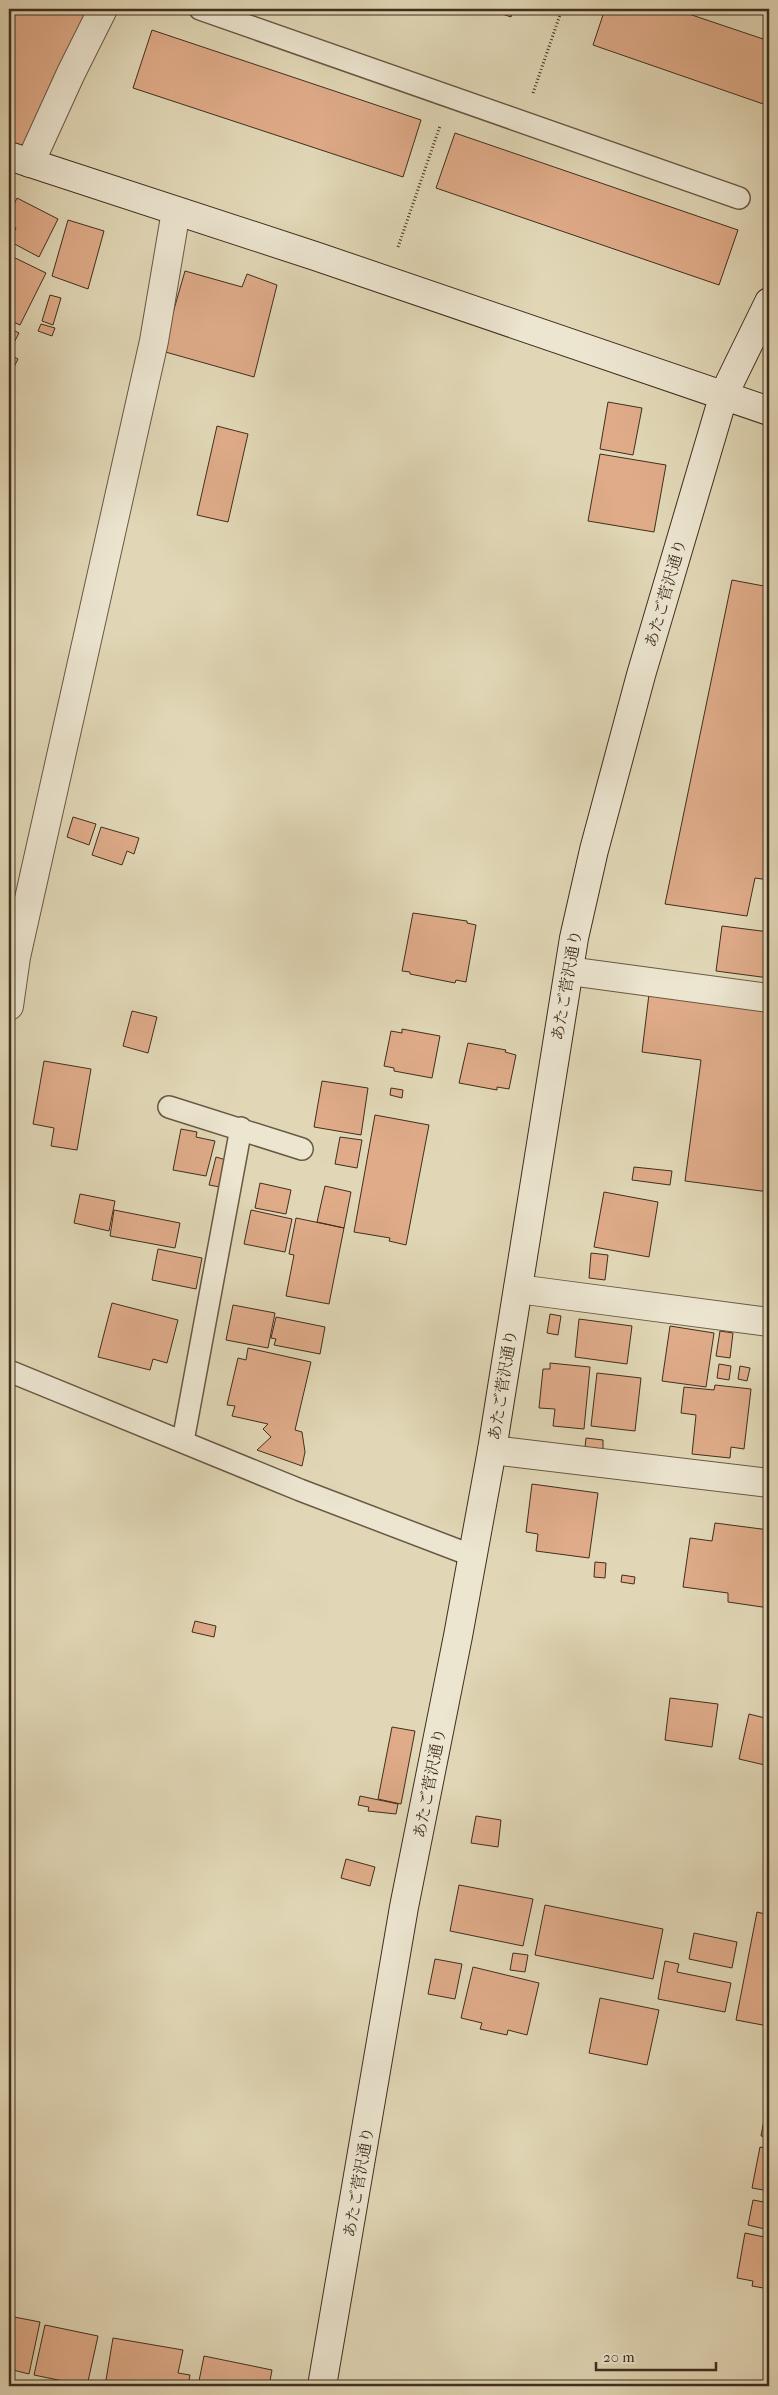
<svg xmlns="http://www.w3.org/2000/svg" width="778" height="2395" viewBox="0 0 778 2395" font-family="'IM FELL French Canon','Noto Serif JP',serif">
<rect width="100%" height="100%" fill="#e1d7b6"/>
<filter id="stains"><feTurbulence type="fractalNoise" baseFrequency=".004" numOctaves="4"/><feColorMatrix values="0 0 0 0 .2 0 0 0 0 .09 0 0 0 0 .02 0 0 0 .5 -.17"/></filter>
<radialGradient id="worn" r=".72"><stop offset=".6" stop-color="#630" stop-opacity="0"/><stop offset="1" stop-color="#630" stop-opacity=".3"/></radialGradient>
<!-- building -->
<path fill="#dfab89" stroke="#412e1d" d="M 9,9 L 103,9 L 30,163 L 9,156 Z
M 488,9 L 513,9 L 511,17 Z
M 605,9 L 674,9 L 769,41 L 769,106 L 593,45 Z
M 152,30 L 421,120 L 403,177 L 133,88 Z
M 455,133 L 738,230 L 719,285 L 436,188 Z
M 17,198 L 58,219 L 39,257 L 9,241 L 16,228 L 9,225 L 9,214 Z
M 68,220 L 104,231 L 88,289 L 52,276 Z
M 9,255 L 46,273 L 20,325 L 9,320 Z
M 185,271 L 242,287 L 247,274 L 277,285 L 254,377 L 162,351 Z
M 50,295 L 61,298 L 53,325 L 42,321 Z
M 41,324 L 55,328 L 52,336 L 38,331 Z
M 9,328 L 19,333 L 9,352 Z
M 9,354 L 18,359 L 9,377 Z
M 608,402 L 642,408 L 633,455 L 600,449 Z
M 217,426 L 248,434 L 228,522 L 197,515 Z
M 600,454 L 666,465 L 654,532 L 588,521 Z
M 732,580 L 769,587 L 769,880 L 755,878 L 747,916 L 665,904 Z
M 73,817 L 96,824 L 89,845 L 67,837 Z
M 101,827 L 139,838 L 134,854 L 127,851 L 122,865 L 92,855 Z
M 413,913 L 467,921 L 467,923 L 476,925 L 466,982 L 456,980 L 455,983 L 410,974 L 410,972 L 402,971 Z
M 722,926 L 769,932 L 769,978 L 716,971 Z
M 649,994 L 769,1011 L 769,1192 L 685,1181 L 701,1060 L 642,1052 Z
M 132,1011 L 157,1017 L 148,1053 L 123,1046 Z
M 402,1029 L 440,1036 L 432,1078 L 394,1071 L 394,1068 L 384,1066 L 391,1031 L 402,1033 Z
M 468,1043 L 506,1050 L 505,1052 L 516,1055 L 509,1089 L 497,1087 L 497,1090 L 459,1083 Z
M 44,1061 L 91,1069 L 77,1150 L 51,1146 L 54,1128 L 33,1124 Z
M 322,1081 L 368,1088 L 361,1135 L 314,1127 Z
M 391,1088 L 403,1090 L 402,1098 L 390,1095 Z
M 375,1115 L 429,1125 L 406,1245 L 389,1241 L 390,1238 L 354,1232 Z
M 181,1129 L 197,1132 L 196,1137 L 215,1141 L 206,1176 L 173,1170 Z
M 340,1137 L 362,1140 L 357,1168 L 335,1164 Z
M 216,1157 L 226,1160 L 220,1187 L 209,1185 Z
M 634,1167 L 672,1171 L 670,1185 L 632,1180 Z
M 260,1183 L 291,1190 L 286,1214 L 255,1208 Z
M 325,1186 L 351,1192 L 344,1228 L 317,1222 Z
M 604,1192 L 658,1202 L 649,1257 L 594,1247 Z
M 80,1194 L 115,1201 L 109,1231 L 74,1223 Z
M 114,1210 L 180,1223 L 175,1248 L 110,1236 Z
M 251,1210 L 292,1219 L 285,1252 L 244,1244 Z
M 296,1218 L 344,1228 L 329,1304 L 286,1296 L 294,1255 L 289,1254 Z
M 158,1249 L 202,1258 L 196,1289 L 152,1280 Z
M 591,1253 L 608,1255 L 605,1280 L 589,1278 Z
M 112,1303 L 178,1320 L 167,1363 L 153,1359 L 150,1370 L 98,1357 Z
M 233,1305 L 275,1313 L 268,1348 L 226,1340 Z
M 550,1314 L 561,1316 L 558,1335 L 547,1333 Z
M 276,1317 L 325,1327 L 320,1354 L 274,1345 L 276,1339 L 271,1338 Z
M 579,1319 L 632,1326 L 627,1364 L 575,1357 Z
M 670,1326 L 714,1333 L 706,1387 L 662,1381 Z
M 720,1331 L 733,1333 L 730,1358 L 716,1356 Z
M 248,1348 L 311,1362 L 295,1430 L 302,1432 L 305,1452 L 302,1466 L 257,1450 L 271,1437 L 263,1429 L 268,1424 L 232,1416 L 235,1406 L 227,1405 L 238,1358 L 246,1360 Z
M 550,1363 L 590,1367 L 584,1429 L 553,1426 L 555,1409 L 539,1408 L 543,1369 L 550,1369 Z
M 719,1364 L 731,1366 L 729,1380 L 717,1378 Z
M 740,1366 L 750,1368 L 747,1381 L 738,1379 Z
M 597,1373 L 641,1378 L 635,1431 L 591,1426 Z
M 715,1385 L 751,1389 L 744,1449 L 731,1447 L 730,1458 L 692,1454 L 696,1415 L 681,1413 L 684,1387 L 714,1390 Z
M 586,1438 L 603,1440 L 603,1449 L 585,1447 Z
M 532,1484 L 598,1493 L 589,1558 L 536,1551 L 538,1534 L 526,1532 Z
M 715,1523 L 769,1530 L 769,1608 L 728,1602 L 728,1593 L 683,1587 L 690,1538 L 712,1541 Z
M 595,1562 L 606,1563 L 605,1578 L 594,1577 Z
M 622,1575 L 635,1577 L 634,1584 L 621,1582 Z
M 195,1621 L 216,1626 L 214,1637 L 192,1632 Z
M 670,1698 L 718,1704 L 712,1747 L 665,1740 Z
M 749,1714 L 769,1719 L 769,1766 L 739,1759 Z
M 392,1727 L 415,1731 L 401,1804 L 378,1799 Z
M 360,1796 L 398,1804 L 396,1814 L 368,1811 L 369,1807 L 358,1805 Z
M 476,1816 L 501,1820 L 498,1847 L 471,1843 Z
M 346,1859 L 375,1867 L 370,1886 L 341,1878 Z
M 459,1885 L 533,1899 L 523,1946 L 450,1931 Z
M 545,1905 L 663,1929 L 653,1979 L 535,1955 Z
M 757,1912 L 769,1915 L 768,2026 L 736,2020 Z
M 694,1933 L 737,1942 L 732,1968 L 689,1959 Z
M 513,1953 L 528,1955 L 525,1972 L 510,1970 Z
M 435,1959 L 462,1964 L 455,1999 L 428,1994 Z
M 665,1961 L 679,1964 L 677,1972 L 731,1983 L 725,2012 L 658,1999 Z
M 473,1967 L 539,1983 L 527,2035 L 508,2030 L 507,2035 L 480,2029 L 482,2023 L 461,2018 Z
M 600,1998 L 659,2010 L 647,2065 L 589,2053 Z
M 765,2115 L 769,2116 L 769,2137 L 761,2136 Z
M 760,2147 L 769,2149 L 769,2191 L 752,2188 Z
M 753,2200 L 769,2203 L 769,2230 L 748,2225 Z
M 745,2233 L 769,2238 L 769,2289 L 752,2286 L 753,2281 L 737,2278 Z
M 9,2316 L 40,2322 L 29,2374 L 9,2369 Z
M 45,2325 L 98,2336 L 87,2386 L 34,2375 Z
M 113,2338 L 183,2350 L 178,2373 L 190,2375 L 188,2386 L 105,2386 Z
M 204,2356 L 272,2370 L 269,2386 L 198,2386 Z"/>
<g fill="none" stroke-linecap="round" stroke-linejoin="round">
<defs>
<path id="lane" d="M 200,9 L 739,198
M 169,1107 L 302,1149
M 9,1371 L 300,1490 L 473,1556
M 183,1441 L 241,1128"/>
<path id="street" d="M 30,163 L 71,73 L 103,9
M 569,971 L 769,998
M 9,1006 L 16,957 L 154,341 L 176,211
M 518,1289 L 769,1322
M 492,1450 L 769,1483"/>
<path id="secondary" d="M 9,156 L 315,256 L 769,411
M 322,2386 L 404,1907 L 458,1636 L 492,1450 L 574,938 L 594,850 L 641,675 L 724,394 L 769,302"/>
</defs>
<!-- lane casing -->
<use href="#lane" stroke="#695843" stroke-width="24"/>
<!-- street casing -->
<use href="#street" stroke="#695843" stroke-width="30"/>
<!-- secondary casing -->
<use href="#secondary" stroke="#412e1d" stroke-width="30"/>
<!-- path -->
<path stroke="#412e1d" stroke-width="3" stroke-dasharray="1 2.5" stroke-linecap="butt" d="M 533,93 L 562,9
M 398,247 L 440,126"/>
<!-- lane -->
<use href="#lane" stroke="#ece5d0" stroke-width="21"/>
<!-- street -->
<use href="#street" stroke="#ece5d0" stroke-width="28"/>
<!-- secondary -->
<use href="#secondary" stroke="#ece5d0" stroke-width="28"/>
</g>
<g text-anchor="middle" stroke-width="4" stroke-linejoin="round" paint-order="stroke">
<!-- street labels -->
<g font-size="16" fill="#412e1d" stroke="#ece5d0">
<text transform="translate(665 593) rotate(-74)" y="6">あたご菅沢通り</text>
<text transform="translate(566 985) rotate(-80)" y="6">あたご菅沢通り</text>
<text transform="translate(502 1385) rotate(-81)" y="6">あたご菅沢通り</text>
<text transform="translate(429 1783) rotate(-79)" y="6">あたご菅沢通り</text>
<text transform="translate(358 2182) rotate(-80)" y="6">あたご菅沢通り</text>
</g>
</g>
<!-- margin -->
<rect width="778" height="2395" fill="none" stroke="#e1d7b6" stroke-width="30"/>
<rect x="10" y="10" width="758" height="2375" fill="none" stroke="#412e1d" stroke-width="2.5"/>
<rect x="15" y="15" width="748" height="2365" fill="none" stroke="#412e1d"/>
<!-- scale -->
<path d="M596 2362v8h120v-8" fill="none" stroke="#412e1d" stroke-width="2.5"/>
<text x="603" y="2362" font-size="15" fill="#412e1d" stroke="#ece5d0" stroke-width="4" paint-order="stroke">20 m</text>
<rect width="100%" height="100%" filter="url(#stains)"/>
<rect width="100%" height="100%" fill="url(#worn)"/>
</svg>
